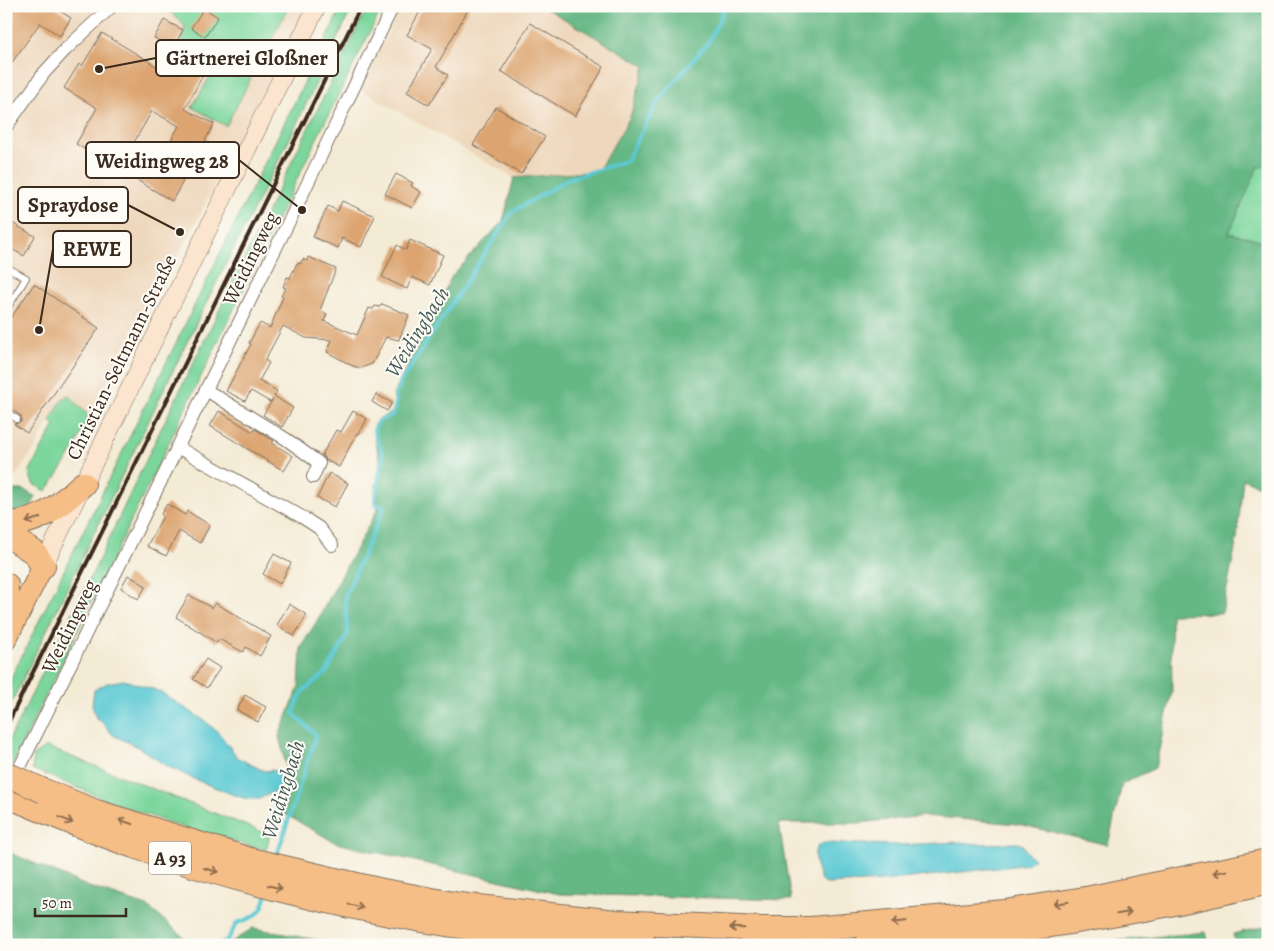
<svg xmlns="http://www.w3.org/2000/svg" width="1274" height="951" viewBox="0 0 1274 951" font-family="Alegreya,serif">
<rect width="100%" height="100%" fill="#fdfcf7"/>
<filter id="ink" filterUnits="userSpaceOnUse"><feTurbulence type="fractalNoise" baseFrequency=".02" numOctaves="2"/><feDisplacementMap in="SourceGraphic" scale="10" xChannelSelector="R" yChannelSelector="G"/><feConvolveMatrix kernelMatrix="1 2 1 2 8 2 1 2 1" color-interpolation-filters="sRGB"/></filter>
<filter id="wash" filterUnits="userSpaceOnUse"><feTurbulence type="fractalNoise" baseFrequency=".0096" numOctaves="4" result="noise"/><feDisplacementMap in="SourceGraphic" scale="20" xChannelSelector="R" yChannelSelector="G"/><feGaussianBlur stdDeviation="1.12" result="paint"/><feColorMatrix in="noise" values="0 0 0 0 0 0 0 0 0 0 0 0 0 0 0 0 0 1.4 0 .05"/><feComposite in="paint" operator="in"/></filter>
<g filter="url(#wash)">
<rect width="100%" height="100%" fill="#f4ebd5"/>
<!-- built -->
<path fill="#eed7bb" d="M 6,6 L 308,6 L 182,249 L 129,340 L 95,405 L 88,415 L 79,408 L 76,401 L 68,395 L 62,400 L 36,446 L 6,490 Z
M 401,6 L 542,6 L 645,66 L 630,117 L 598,171 L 514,178 L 361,90 Z"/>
<!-- green -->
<path fill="#7cd69c" stroke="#5c805d" d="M 164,6 L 289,6 L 226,126 L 192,107 L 213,72 L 179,53 L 185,26 Z
M 342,6 L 353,6 L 287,144 L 209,297 L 6,714 L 6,688 Z
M 368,6 L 383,6 L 316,140 L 6,778 L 6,746 L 96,566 L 159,433 Z
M 1258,166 L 1268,166 L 1268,242 L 1229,233 Z
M 68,395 C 76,401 80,409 88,415 C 79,443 64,468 46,491 L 33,484 L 29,472 L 55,425 L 50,421 L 62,400 Z
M 47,747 L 270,835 L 266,850 L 193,831 L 122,806 L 32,769 L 34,755 Z"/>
<!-- forest -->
<path fill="#65b784" stroke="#507051" d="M 542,6 L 1268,6 L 1268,166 L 1258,167 L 1229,233 L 1268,242 L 1268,490 L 1243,479 L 1237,539 L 1222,613 L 1171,614 L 1172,691 L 1155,768 L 1122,784 L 1108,845 L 1018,824 L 925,816 L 858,823 L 779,823 L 791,900 L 559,894 L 336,843 L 283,813 L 290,783 L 279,736 L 299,687 L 301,647 L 318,619 L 377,510 L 380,460 L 373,430 L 377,420 L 392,413 L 395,403 L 393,395 L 452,276 L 503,221 L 514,178 L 598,171 L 630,117 L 645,66 Z
M 6,490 L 24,490 L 36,497 L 29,510 L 16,514 L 6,509 Z
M 6,851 L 89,887 L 147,906 L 190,942 L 208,945 L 6,945 Z
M 1268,926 L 1268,945 L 1236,945 L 1233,934 Z
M 253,928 L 339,944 L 343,945 L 227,945 Z
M 1206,932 L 1209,945 L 1070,945 L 1071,945 Z"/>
<!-- water -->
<path fill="#5cc9d3" stroke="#4c7a78" d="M 124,680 L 159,691 L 205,721 L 219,733 L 238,758 L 264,771 L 274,770 L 286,782 L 280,789 L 259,799 L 247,799 L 234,795 L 194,779 L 165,765 L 138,747 L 113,735 L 101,721 L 96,718 L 92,705 L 94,690 L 107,683 Z
M 960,842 L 979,844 L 1018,843 L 1023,845 L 1028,854 L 1034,859 L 1027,864 L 1014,866 L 884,881 L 827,884 L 822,882 C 818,875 811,853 817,847 C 818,845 822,844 824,843 L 898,845 Z"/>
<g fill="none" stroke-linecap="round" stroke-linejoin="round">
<!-- stream -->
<path stroke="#5cc9d3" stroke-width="4" d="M 276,858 L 316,735 L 293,713 L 303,691 L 326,673 L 348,634 L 345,596 L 384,508 L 381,505 L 376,505 L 375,499 L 383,455 L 374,431 L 378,421 L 393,415 L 396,403 L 395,395 L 402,380 L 512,212 L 568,179 L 626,161 L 659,100 L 709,41 L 726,6
M 219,945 L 228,939 L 237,923 C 256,917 262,914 267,894"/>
</g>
<g id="blocks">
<!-- building -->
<path fill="#dca470" d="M 6,6 L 52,6 L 71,18 L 60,36 L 40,23 L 6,71 Z
M 423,6 L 470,6 L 436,67 L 448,75 L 429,105 L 407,92 L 432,49 L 407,35 Z
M 204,8 L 218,17 L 205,37 L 191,28 Z
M 164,20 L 183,30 L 173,48 L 154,38 Z
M 530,23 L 604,67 L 575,116 L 501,71 Z
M 102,33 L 163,70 L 172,55 L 204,73 L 185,109 L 214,124 L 205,141 L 211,144 L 202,160 L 170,142 L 179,126 L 152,111 L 133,144 L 186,176 L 172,201 L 76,144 L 97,108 L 64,88 L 79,64 L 82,66 Z
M 496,107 L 545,137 L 521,174 L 473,145 Z
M 396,174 L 413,183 L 411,186 L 421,192 L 412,208 L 385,194 Z
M 342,201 L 375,216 L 361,247 L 342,238 L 338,248 L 313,237 L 328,206 L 338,211 Z
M 12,223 L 35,236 L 24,256 L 6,246 L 6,233 Z
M 410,240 L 443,255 L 430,285 L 412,277 L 407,289 L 382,277 L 397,245 L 406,250 Z
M 308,257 L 336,269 L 320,310 L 327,314 L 324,321 L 357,335 L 369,308 L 373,309 L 375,306 L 380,307 L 382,304 L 409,315 L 399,340 L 386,337 L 372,364 L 361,368 L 353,366 L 327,352 L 332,340 L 306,338 L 283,326 L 265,360 L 269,363 L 259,381 L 277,391 L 274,396 L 293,408 L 282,427 L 263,415 L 273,399 L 270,402 L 251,391 L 245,401 L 226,391 L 251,344 L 249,343 L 260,323 L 270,328 L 283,297 L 281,296 L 286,288 L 283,287 L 287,277 L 290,278 L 297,263 L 300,264 L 303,259 L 307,261 Z
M 34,284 L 99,328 L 27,433 L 14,424 L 21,422 L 21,416 L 6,405 L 6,325 Z
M 376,394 L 392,403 L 387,411 L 372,402 Z
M 219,411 L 253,432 L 255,429 L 274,441 L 272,443 L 293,456 L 284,471 L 210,426 Z
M 353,411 L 367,419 L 359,434 L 357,433 L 339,467 L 326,460 L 322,455 L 336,430 L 341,432 Z
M 329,473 L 348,483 L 335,507 L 317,498 Z
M 167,504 L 185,515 L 187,511 L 210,525 L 200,543 L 179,531 L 166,556 L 147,546 L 163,516 L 161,514 Z
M 274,554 L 291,563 L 280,584 L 263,574 Z
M 128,575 L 146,586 L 138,599 L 121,588 Z
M 189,595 L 212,608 L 215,603 L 271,636 L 260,656 L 246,647 L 243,652 L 219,639 L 217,643 L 176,617 Z
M 289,604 L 307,615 L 294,636 L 277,625 Z
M 206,659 L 220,668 L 207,688 L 193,679 Z
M 245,695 L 266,707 L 258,722 L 237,710 Z"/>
</g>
</g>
<g filter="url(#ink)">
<use href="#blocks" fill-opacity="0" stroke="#7c6e5e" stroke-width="1"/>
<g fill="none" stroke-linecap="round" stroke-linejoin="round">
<defs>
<path id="service" d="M 6,267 L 26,278 L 6,310
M 6,412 L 17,419"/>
<path id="minor" d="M 6,127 L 44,73 L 65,50 L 112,6
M 206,390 L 286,439 L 319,463 L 313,477
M 177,447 L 302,517 L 319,528 L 332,545
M 13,781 L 302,195 L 393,6"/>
<path id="secondary" d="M 43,566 L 317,6"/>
<path id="primary" d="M 6,640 L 43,566"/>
<path id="motorway" d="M 6,524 C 42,523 58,506 83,484
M 6,534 L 35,553 L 43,566
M 6,585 L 6,608
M 44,791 L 96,812 L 250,860 L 378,890 L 459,905 L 616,922 L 761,929 L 811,929 L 1005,912 L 1091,898 L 1268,861
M 6,795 C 51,814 95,833 140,848 C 302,903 474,936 645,945
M 867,945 C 1002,936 1136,914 1268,882"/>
</defs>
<!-- service casing -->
<use href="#service" stroke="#7c6e5e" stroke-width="8"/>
<!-- minor casing -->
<use href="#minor" stroke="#7c6e5e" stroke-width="14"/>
<!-- secondary casing -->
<use href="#secondary" stroke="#7c6e5e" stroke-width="19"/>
<!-- primary casing -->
<use href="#primary" stroke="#7c6e5e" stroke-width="22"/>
<!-- motorway casing -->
<use href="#motorway" stroke="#7c6e5e" stroke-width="26"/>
<!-- service -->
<use href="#service" stroke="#fff" stroke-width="6"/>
<!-- minor -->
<use href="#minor" stroke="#fff" stroke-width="12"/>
<!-- secondary -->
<use href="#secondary" stroke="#fbe5cf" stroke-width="18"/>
<!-- primary -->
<use href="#primary" stroke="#f6be87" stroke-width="20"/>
<!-- motorway -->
<use href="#motorway" stroke="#f6be87" stroke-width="24"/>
<!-- rail -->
<path stroke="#3b2a1e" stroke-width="4" d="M 6,727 L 361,6"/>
<defs>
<path id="motorway-bridge" d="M 6,774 L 44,791"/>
</defs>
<!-- motorway-bridge casing -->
<use href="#motorway-bridge" stroke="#7c6e5e" stroke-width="26" stroke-linecap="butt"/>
<!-- motorway-bridge -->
<use href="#motorway-bridge" stroke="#f6be87" stroke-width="24"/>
</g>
<!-- one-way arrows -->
<defs><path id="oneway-shaft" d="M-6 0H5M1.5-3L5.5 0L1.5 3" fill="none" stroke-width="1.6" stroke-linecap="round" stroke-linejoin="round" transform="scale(1.25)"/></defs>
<g stroke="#8f6d4d">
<use href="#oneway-shaft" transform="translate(33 520) rotate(163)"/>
<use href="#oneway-shaft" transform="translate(66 820) rotate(23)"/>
<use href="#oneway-shaft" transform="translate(126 822) rotate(-162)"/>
<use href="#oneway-shaft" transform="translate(211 870) rotate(16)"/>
<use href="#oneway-shaft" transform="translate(1220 872) rotate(168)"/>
<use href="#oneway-shaft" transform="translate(275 887) rotate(14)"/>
<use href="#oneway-shaft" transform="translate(1061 903) rotate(171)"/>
<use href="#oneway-shaft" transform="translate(356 906) rotate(12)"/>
<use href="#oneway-shaft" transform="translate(1124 913) rotate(-9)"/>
<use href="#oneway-shaft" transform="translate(899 922) rotate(175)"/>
<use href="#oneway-shaft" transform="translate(737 928) rotate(-178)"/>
</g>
</g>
<g text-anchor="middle" stroke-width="4" stroke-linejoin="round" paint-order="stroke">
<!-- shield labels -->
<rect fill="#fdfcf7" stroke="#75695f" stroke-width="1" x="149" y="841.5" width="42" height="33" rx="4"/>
<g font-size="19" font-weight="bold" fill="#3b2a1e">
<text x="170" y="865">A 93</text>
</g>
<!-- street labels -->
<g font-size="20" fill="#3b2a1e" stroke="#fdfcf7">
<text transform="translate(250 258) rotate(-64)" y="7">Weidingweg</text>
<text transform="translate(121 357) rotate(-64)" y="7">Christian-Seltmann-Straße</text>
<text transform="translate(69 626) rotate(-64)" y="7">Weidingweg</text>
</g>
<!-- water labels -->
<g font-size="21" font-style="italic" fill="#455a54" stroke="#fdfcf7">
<text transform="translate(417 332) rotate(-58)" y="7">Weidingbach</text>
<text transform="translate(283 790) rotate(-73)" y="7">Weidingbach</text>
</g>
</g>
<!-- callouts -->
<path fill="none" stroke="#3b2a1e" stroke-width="2" d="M99 69L156 58M302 210L239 160M180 232L128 205M39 330L53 249"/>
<g fill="#3b2a1e" stroke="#fdfcf7" stroke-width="2">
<circle cx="99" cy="69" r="5"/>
<circle cx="302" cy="210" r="5"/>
<circle cx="180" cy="232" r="5"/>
<circle cx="39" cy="330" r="5"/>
</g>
<g fill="#fdfcf7" stroke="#3b2a1e" stroke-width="2">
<rect x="156" y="40" width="182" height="36" rx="5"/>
<rect x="86" y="142" width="153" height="36" rx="5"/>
<rect x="18" y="187" width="110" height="36" rx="5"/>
<rect x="53" y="231" width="78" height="36" rx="5"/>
</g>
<g font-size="21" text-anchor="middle" font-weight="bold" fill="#3b2a1e">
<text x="247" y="65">Gärtnerei Gloßner</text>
<text x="162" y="168">Weidingweg 28</text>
<text x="73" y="212">Spraydose</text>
<text x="92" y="256">REWE</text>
</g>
<!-- margin -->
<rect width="1274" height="951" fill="none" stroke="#fdfcf7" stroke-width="25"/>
<!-- scale -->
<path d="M35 908v8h91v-8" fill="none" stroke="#3b2a1e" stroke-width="2.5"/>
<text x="42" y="908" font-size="15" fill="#3b2a1e" stroke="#fdfcf7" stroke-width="4" paint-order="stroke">50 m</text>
</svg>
